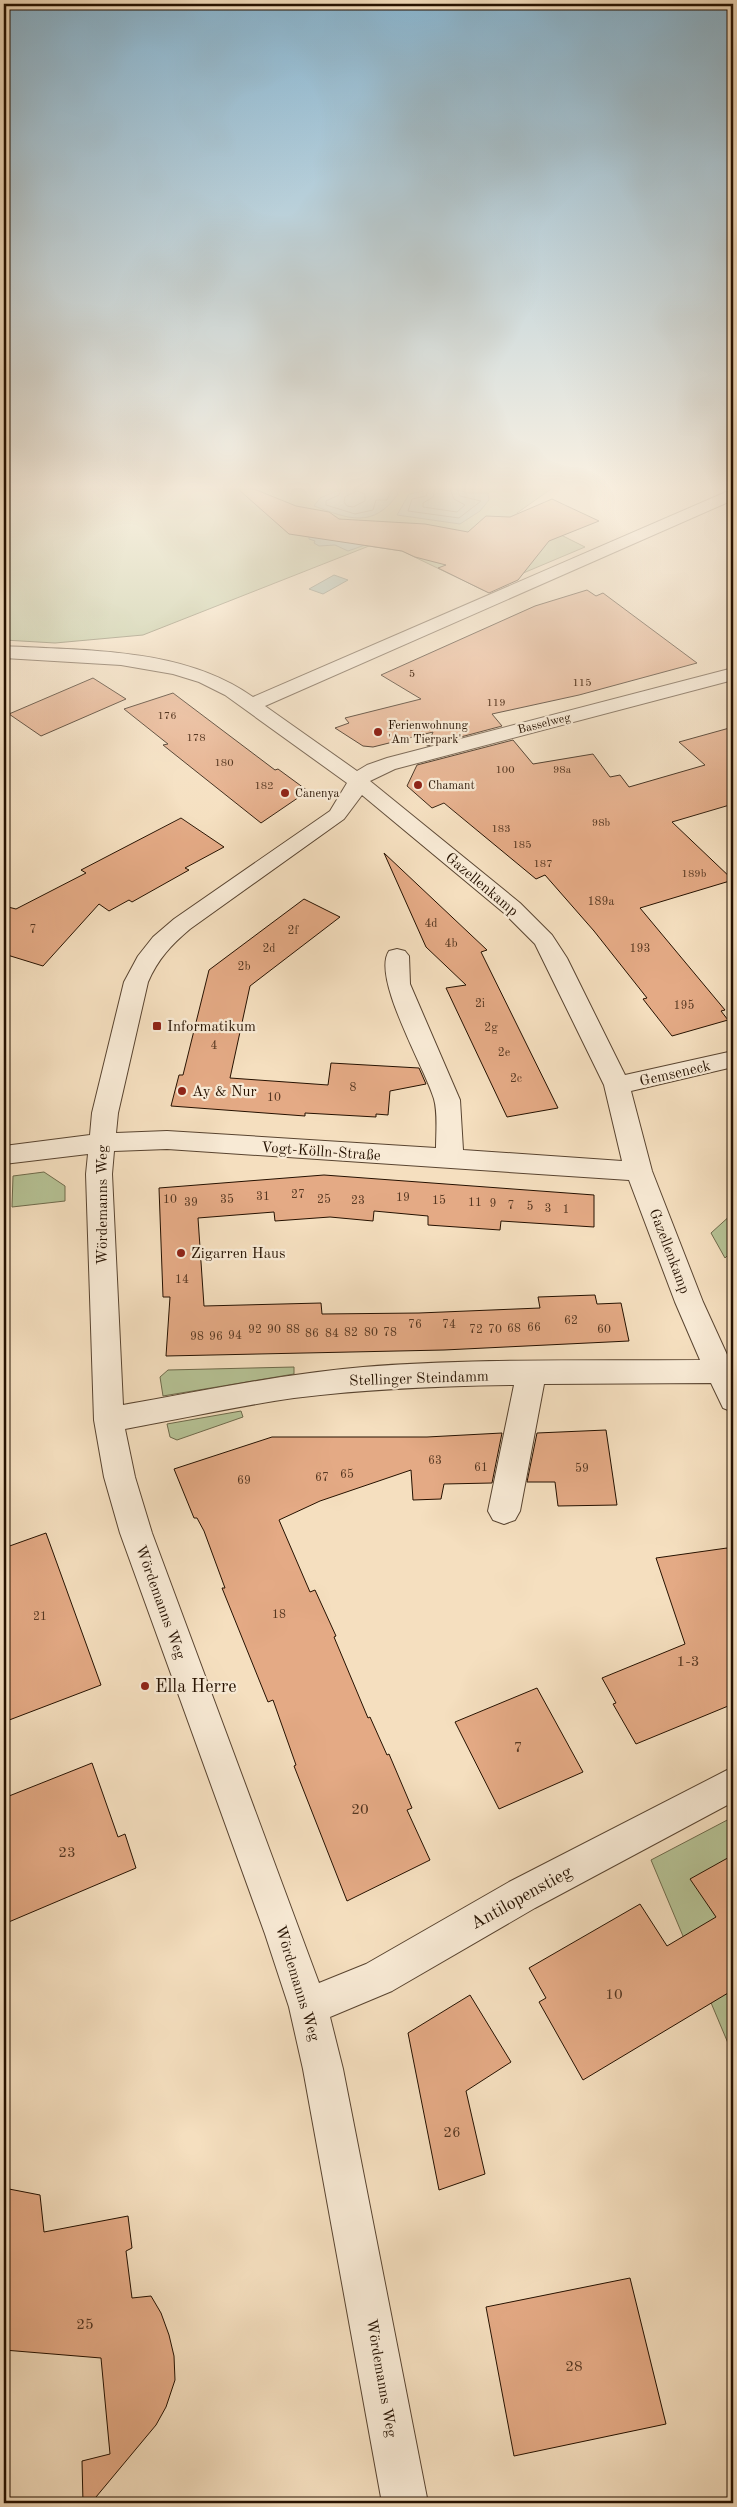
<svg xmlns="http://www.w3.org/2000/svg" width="737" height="2507" viewBox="0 0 737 2507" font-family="'Old Standard TT',serif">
<rect width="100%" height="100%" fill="#f5dfbf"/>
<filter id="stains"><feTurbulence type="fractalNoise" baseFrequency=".004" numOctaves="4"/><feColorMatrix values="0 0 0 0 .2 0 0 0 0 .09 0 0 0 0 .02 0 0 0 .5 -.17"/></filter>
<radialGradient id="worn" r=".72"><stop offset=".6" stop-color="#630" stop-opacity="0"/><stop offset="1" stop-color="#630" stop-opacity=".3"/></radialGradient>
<!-- green -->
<path fill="#b6c396" stroke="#6e6a4b" d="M 4,489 L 551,489 L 517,513 L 585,547 L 483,590 L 402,551 L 369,546 L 143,635 L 55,643 L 4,640 Z
M 44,1172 L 65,1186 L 65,1201 L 12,1207 L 13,1176 Z
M 733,1213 L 733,1250 L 725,1258 L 711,1233 Z
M 294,1367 L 294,1374 L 163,1396 L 160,1377 L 168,1370 Z
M 241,1411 L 243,1417 L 177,1440 L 170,1437 L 167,1424 Z
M 733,1817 L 733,2055 L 651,1860 Z"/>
<!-- water -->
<path fill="#9cbcb4" stroke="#6c786c" d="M 341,489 L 396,489 L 398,494 C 373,529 349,519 314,506 L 320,498 Z
M 424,489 L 454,489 L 469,493 L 488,493 L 489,500 L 480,511 L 460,524 L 397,515 L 409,494 L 424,491 Z
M 309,535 L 365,545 L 348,551 L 335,545 L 319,546 L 314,543 L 315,541 L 309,539 Z
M 334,575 L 348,580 L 323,594 L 309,589 Z"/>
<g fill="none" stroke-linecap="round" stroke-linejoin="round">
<!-- shore -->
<path stroke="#60665a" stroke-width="1" d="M 341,489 L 339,495 L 326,501 L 326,505 L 355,514 L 373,510 L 376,500 L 387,500 L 392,489
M 429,489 L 426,496 L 412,499 L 408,511 L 459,518 L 481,501 L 460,496 L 457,489
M 435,489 L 433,497 L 423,503 L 423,507 L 457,512 L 465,505 L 454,499 L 450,489
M 357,491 L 365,494 L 365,501 L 353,507 L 347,506 L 344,502 L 345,497 Z"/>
</g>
<!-- building -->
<path fill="#e4aa85" stroke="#251100" d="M 238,489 L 254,489 L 296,506 L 329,512 L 339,519 L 425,524 L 468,532 L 486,516 L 510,517 L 552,499 L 599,521 L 549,541 L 518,580 L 489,593 L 438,568 L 446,565 L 415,557 L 402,551 L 289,534 Z
M 587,590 L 596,596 L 603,593 L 697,663 L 579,695 L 492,714 L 502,726 L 427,746 L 433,732 L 373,747 L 363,746 L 335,728 L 349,723 L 345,718 L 421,699 L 381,675 L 535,606 Z
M 93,678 L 126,699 L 41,736 L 9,714 Z
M 173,693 L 275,770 L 278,769 L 308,791 L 261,823 L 163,745 L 168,744 L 124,709 Z
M 733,727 L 733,804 L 672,822 L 733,880 L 640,908 L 725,1010 L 721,1011 L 728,1020 L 672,1036 L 643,999 L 647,998 L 594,931 L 545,875 L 536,879 L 444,803 L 432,808 L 407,786 L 417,765 L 513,740 L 533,764 L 593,754 L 610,777 L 620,775 L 629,787 L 705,765 L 679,742 Z
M 181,818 L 224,847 L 185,868 L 189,870 L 132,902 L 129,900 L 109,911 L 99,904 L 43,966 L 4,954 L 4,906 L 16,909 L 86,873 L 81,870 Z
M 384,853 L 487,950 L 481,952 L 558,1108 L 507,1117 L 446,988 L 466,985 L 426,947 Z
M 304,899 L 340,917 L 250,986 L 230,1078 L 328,1085 L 331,1063 L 419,1068 L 426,1084 L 390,1091 L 388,1115 L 376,1114 L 376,1117 L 305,1113 L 305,1116 L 171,1106 L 179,1075 L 183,1075 L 209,970 Z
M 324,1175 L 594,1195 L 594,1227 L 501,1221 L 500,1230 L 428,1225 L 428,1216 L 374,1211 L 373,1221 L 330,1217 L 275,1221 L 274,1212 L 198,1218 L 204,1306 L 321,1303 L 322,1314 L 419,1313 L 540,1308 L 538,1297 L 595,1295 L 597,1304 L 621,1303 L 629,1341 L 444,1350 L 166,1356 L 170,1297 L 163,1297 L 159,1188 Z
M 606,1430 L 617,1505 L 558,1506 L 555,1482 L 527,1482 L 537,1433 Z
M 502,1433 L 492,1483 L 444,1484 L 441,1499 L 413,1500 L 411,1470 L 320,1501 L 279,1520 L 310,1592 L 315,1590 L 336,1636 L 334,1637 L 368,1718 L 370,1717 L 387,1755 L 389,1754 L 412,1808 L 407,1810 L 430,1860 L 347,1901 L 294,1766 L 296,1765 L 273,1700 L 268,1702 L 222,1588 L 225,1588 L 204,1531 L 197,1518 L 194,1518 L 174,1469 L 272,1437 L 427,1437 Z
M 46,1533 L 101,1685 L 4,1722 L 4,1548 Z
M 727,1548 L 733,1564 L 733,1704 L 636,1744 L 613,1704 L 616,1703 L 602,1678 L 685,1644 L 656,1558 Z
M 537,1688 L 583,1772 L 499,1809 L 455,1722 Z
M 92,1763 L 118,1837 L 125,1834 L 136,1868 L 4,1924 L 4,1798 Z
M 733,1855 L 733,1990 L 583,2080 L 539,2002 L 546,1998 L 529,1968 L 640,1904 L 667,1946 L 716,1917 L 690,1879 Z
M 470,1995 L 511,2062 L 466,2091 L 485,2174 L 439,2190 L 408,2033 Z
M 9,2189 L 40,2195 L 44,2232 L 128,2216 L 132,2248 L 126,2251 L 132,2298 L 151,2296 L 161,2313 L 169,2335 L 174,2356 L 175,2380 L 166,2407 L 156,2425 L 91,2503 L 83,2503 L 82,2461 L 110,2454 L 101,2358 L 4,2350 L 4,2214 Z
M 630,2278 L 666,2424 L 514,2456 L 486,2307 Z"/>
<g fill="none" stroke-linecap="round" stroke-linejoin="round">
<defs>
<path id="minor" d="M 733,489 L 733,500 L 265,706 L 357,771 L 367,765 L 387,758 L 733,668 L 733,680 L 395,769 L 370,781 L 520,903 L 552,935 L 567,958 L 625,1075 L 733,1051 L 733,1067 L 631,1091 L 652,1171 L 703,1302 L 729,1359 L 733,1360 L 733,1412 L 723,1408 L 711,1383 L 544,1384 L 520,1511 L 515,1520 L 504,1524 L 493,1520 L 488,1511 L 514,1385 C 440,1386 367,1389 294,1398 C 238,1406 181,1419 125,1429 L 135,1477 L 152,1533 L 319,1983 L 366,1964 L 509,1882 L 733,1767 L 733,1802 L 535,1908 L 392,1991 L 330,2017 L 343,2069 L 428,2503 L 382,2503 L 303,2069 L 289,2007 L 265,1934 L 120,1533 L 104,1477 L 94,1420 L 86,1174 L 88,1154 L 4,1164 L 4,1146 L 90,1135 L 92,1113 L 124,982 L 138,956 L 153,937 L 174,919 L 330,811 L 347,783 L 225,695 L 199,682 L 173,674 L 121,665 L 4,658 L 4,646 C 86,651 183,647 253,697 ZM 362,795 L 504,913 L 535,944 L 604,1085 L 622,1161 L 463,1150 L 460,1100 L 410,984 L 409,956 L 405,951 L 397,949 L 389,951 C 371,977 425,1068 434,1099 C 438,1113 436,1133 436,1148 L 167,1131 L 116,1133 L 118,1113 L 148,982 C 158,959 171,945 190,929 L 344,819 ZM 167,1149 L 629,1180 L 675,1302 L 700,1360 C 588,1361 475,1358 363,1367 C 282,1374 203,1391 123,1405 L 112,1174 L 114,1151 Z"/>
</defs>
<!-- minor casing -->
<use href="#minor" stroke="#594430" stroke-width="2"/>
<!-- minor -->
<use href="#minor" fill="#f8ead5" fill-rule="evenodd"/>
</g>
<!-- sky -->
<linearGradient id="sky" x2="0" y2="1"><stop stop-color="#89b7d3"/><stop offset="0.58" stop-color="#faf1e2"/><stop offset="1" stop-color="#faf1e2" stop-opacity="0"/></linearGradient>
<rect width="737" height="840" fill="url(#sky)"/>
<!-- markers -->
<g fill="#8f2418" stroke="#f8ead5" stroke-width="2">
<circle cx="378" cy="732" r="5"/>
<circle cx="418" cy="785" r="5"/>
<circle cx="285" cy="793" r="5"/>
<rect x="152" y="1021" width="10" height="10" rx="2.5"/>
<circle cx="182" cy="1091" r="5"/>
<circle cx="181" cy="1253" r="5"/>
<circle cx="145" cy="1686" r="5"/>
</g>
<g text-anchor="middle" stroke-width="4.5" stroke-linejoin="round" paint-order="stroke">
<!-- far-number labels -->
<g font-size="11" fill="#553721">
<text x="412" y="677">5</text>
<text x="582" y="686">115</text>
<text x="496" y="706">119</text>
<text x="167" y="719">176</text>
<text x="196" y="741">178</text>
<text x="224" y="766">180</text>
<text x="505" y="773">100</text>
<text x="562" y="773">98a</text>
<text x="264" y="789">182</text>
<text x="601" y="826">98b</text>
<text x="501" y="832">183</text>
<text x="522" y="848">185</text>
<text x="543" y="867">187</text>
<text x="694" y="877">189b</text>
</g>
<!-- far-street labels -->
<g font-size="12" fill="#251100" stroke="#f8ead5">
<text transform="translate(544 723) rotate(-14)" y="4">Basselweg</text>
</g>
<!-- far-poi labels -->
<g font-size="12" fill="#251100" stroke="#f8ead5" text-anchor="start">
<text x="388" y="729">Ferienwohnung<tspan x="388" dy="14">'Am Tierpark'</tspan></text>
<text x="428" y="789">Chamant</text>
<text x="295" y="797">Canenya</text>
</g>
<!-- number labels -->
<g font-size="12" fill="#553721">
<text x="601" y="905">189a</text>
<text x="431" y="927">4d</text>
<text x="33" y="933">7</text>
<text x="293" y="934">2f</text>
<text x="451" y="947">4b</text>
<text x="269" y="952">2d</text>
<text x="640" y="952">193</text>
<text x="244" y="970">2b</text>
<text x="480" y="1007">2i</text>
<text x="684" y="1009">195</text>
<text x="491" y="1031">2g</text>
<text x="214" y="1049">4</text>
<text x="504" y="1056">2e</text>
<text x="516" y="1082">2c</text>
<text x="353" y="1091">8</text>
<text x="274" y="1101">10</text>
<text x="298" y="1198">27</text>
<text x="263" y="1200">31</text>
<text x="403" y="1201">19</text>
<text x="170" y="1203">10</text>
<text x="227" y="1203">35</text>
<text x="324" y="1203">25</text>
<text x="358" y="1204">23</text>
<text x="439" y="1204">15</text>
<text x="191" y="1206">39</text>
<text x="475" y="1206">11</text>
<text x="493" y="1207">9</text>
<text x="511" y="1209">7</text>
<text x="530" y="1210">5</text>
<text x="548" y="1212">3</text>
<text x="566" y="1213">1</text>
<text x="182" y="1283">14</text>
<text x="571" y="1324">62</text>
<text x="415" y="1328">76</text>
<text x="449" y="1328">74</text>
<text x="534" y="1331">66</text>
<text x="514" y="1332">68</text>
<text x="255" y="1333">92</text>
<text x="274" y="1333">90</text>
<text x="293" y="1333">88</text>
<text x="476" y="1333">72</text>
<text x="495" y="1333">70</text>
<text x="604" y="1333">60</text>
<text x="351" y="1336">82</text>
<text x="371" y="1336">80</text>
<text x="390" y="1336">78</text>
<text x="312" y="1337">86</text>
<text x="332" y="1337">84</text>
<text x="235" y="1339">94</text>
<text x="197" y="1340">98</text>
<text x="216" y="1340">96</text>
<text x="435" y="1464">63</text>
<text x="481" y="1471">61</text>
<text x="582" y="1472">59</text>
<text x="347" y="1478">65</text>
<text x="322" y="1481">67</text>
<text x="244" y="1484">69</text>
<text x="279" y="1618">18</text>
<text x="40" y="1620">21</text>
</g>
<!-- street labels -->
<g font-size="15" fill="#251100" stroke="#f8ead5">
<text transform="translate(482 884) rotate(40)" y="5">Gazellenkamp</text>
<text transform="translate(675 1073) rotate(-13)" y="5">Gemseneck</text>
<text transform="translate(321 1151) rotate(4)" y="5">Vogt-Kölln-Straße</text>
<text transform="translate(102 1205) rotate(-90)" y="5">Wördemanns Weg</text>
<text transform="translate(670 1251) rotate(69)" y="5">Gazellenkamp</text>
<text transform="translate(419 1378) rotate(-2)" y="5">Stellinger Steindamm</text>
<text transform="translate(161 1602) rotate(70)" y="5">Wördemanns Weg</text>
<text transform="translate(298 1983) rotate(73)" y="5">Wördemanns Weg</text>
<text transform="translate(382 2378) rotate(80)" y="5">Wördemanns Weg</text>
</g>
<!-- poi labels -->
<g font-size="15" fill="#251100" stroke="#f8ead5" text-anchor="start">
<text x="167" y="1031">Informatikum</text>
<text x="192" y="1096">Ay &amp; Nur</text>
<text x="191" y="1258">Zigarren Haus</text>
</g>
<!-- near-number labels -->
<g font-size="15" fill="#553721">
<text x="688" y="1666">1-3</text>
<text x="518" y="1752">7</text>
<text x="360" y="1814">20</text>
<text x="67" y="1857">23</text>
<text x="614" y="1999">10</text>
<text x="452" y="2137">26</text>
<text x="85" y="2329">25</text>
<text x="574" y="2371">28</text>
</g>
<!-- near-poi labels -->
<g font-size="18" fill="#251100" stroke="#f8ead5" text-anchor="start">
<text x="155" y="1692">Ella Herre</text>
</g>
<!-- near-street labels -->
<g font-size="18" fill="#251100" stroke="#f8ead5">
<text transform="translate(521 1897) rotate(-29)" y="6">Antilopenstieg</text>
</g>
</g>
<!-- margin -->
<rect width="737" height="2507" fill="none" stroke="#f5dfbf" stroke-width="20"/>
<rect x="5" y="5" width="727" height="2497" fill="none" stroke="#251100" stroke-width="2.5"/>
<rect x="10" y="10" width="717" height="2487" fill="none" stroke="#251100"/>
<rect width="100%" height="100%" filter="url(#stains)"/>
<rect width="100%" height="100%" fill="url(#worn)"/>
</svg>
